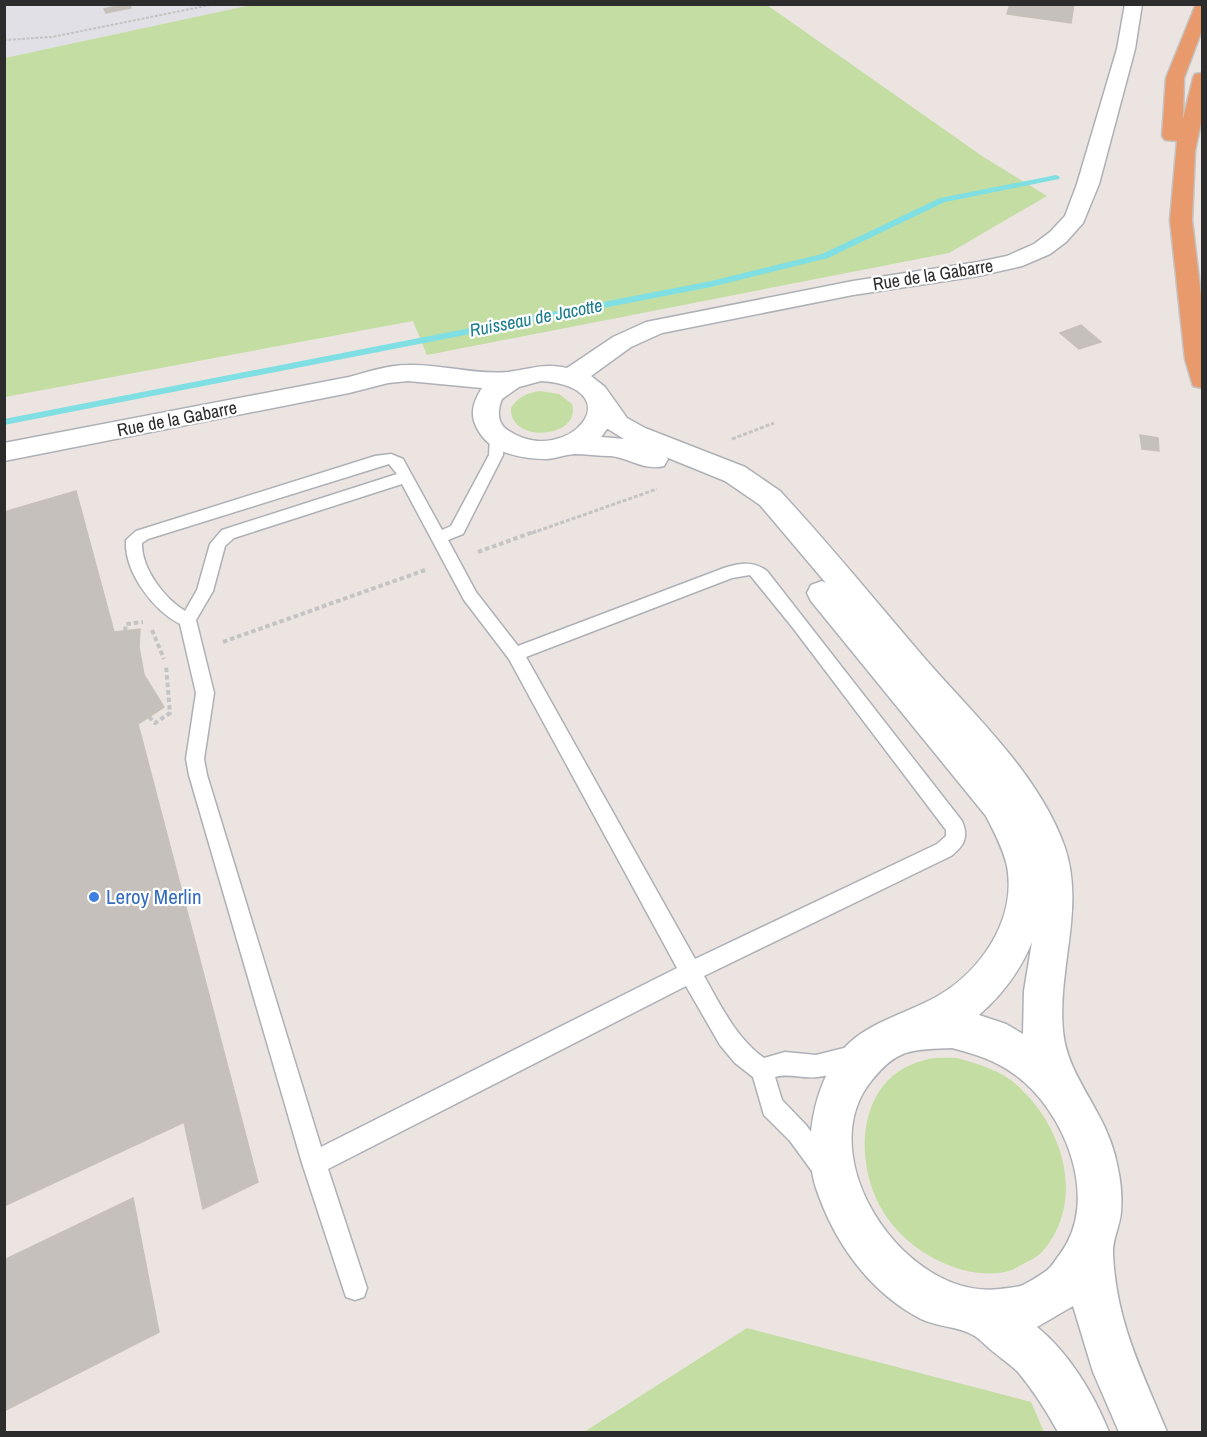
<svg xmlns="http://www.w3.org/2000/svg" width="1207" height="1437" viewBox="0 0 1207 1437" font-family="'Archivo Narrow',sans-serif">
<rect width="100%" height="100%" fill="#ece4e0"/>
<!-- industrial -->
<path fill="#e0e0e6" d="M 5,4 L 251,5 L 5,58 Z"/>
<!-- green -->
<path fill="#c4dda3" d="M 251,5 L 767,5 L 982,156 L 1047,196 L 949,253 L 427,355 L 413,321 L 5,397 L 5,58 Z
M 540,391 L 559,394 L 572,404 C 582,439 509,444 511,408 C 518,397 527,393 540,391 Z
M 957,1058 C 979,1064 1004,1071 1021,1089 C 1064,1130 1085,1201 1043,1251 C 1037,1258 1024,1263 1016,1268 C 1002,1276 978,1274 963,1270 C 931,1261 902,1241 884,1213 C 852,1163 856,1076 925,1060 C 935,1057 946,1058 957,1058 Z
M 747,1328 L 1031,1402 L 1044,1432 L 584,1432 Z"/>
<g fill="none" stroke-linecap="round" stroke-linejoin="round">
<!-- stream -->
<path fill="#7fdfe3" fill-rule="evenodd" d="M 1056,175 L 1060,177 L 1059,179 L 945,202 L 828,258 L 711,287 L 4,425 L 4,419 L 711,281 L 822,254 L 940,198 Z"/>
</g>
<!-- building -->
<path fill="#c5c0bb" stroke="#c8c0ba" stroke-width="1.5" d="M 125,4 L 129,4 L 131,8 L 106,13 L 104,9 Z
M 1010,4 L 1074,4 L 1071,23 L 1007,14 Z
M 1081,325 L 1101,342 L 1079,349 L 1060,333 Z
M 1140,435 L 1158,438 L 1159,451 L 1142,449 Z
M 76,491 L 114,632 L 140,629 L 139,647 L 144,675 L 164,707 L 138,724 L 236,1098 L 146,1140 L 131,1069 L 4,1126 L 4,512 Z
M 131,1069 L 146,1140 L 4,1206 L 4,1126 Z
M 236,1098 L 258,1182 L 203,1209 L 184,1122 Z
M 133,1198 L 159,1332 L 4,1411 L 4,1260 Z"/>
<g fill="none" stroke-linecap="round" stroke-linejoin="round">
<defs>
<path id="service" d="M 497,432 L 504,437 L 503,455 L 463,534 L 448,540 L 476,592 L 518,646 L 724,568 C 740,563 754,561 767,571 L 962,821 C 969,837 964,846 951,856 L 704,976 C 721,1006 736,1038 764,1058 L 785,1052 L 816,1055 L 856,1045 L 864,1048 L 867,1056 L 864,1064 C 850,1070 833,1075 818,1077 C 803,1079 790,1073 775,1077 L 782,1100 L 806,1125 L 833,1162 L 837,1170 L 833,1178 L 825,1182 L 817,1178 L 790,1141 L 764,1115 L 753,1077 L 735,1063 L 720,1045 L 686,986 L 328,1169 L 367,1288 L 364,1297 L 355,1300 L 346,1297 L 343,1288 L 302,1163 L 189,775 L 186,759 L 196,693 L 180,624 C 153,610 124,572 126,540 L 136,531 L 375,456 L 391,454 L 403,459 L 442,530 L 451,526 L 489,455 L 490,437 ZM 389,464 L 397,474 L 222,530 L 210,544 L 197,590 L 185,611 C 164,598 141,568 142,543 L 148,539 ZM 402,484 L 464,600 L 509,659 L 677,968 L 321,1147 L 207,775 L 204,759 L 214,693 L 196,620 L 213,591 L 225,546 L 234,538 ZM 750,575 L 793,628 L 946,830 L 946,836 L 937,844 L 695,959 L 526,657 L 732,578 Z"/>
<path id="minor" d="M 1125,4 L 1142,4 L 1135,49 L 1099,184 L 1083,223 L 1066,242 L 1050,254 L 1022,266 L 978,276 L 853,295 L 662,333 L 631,347 L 591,376 L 605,387 L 627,418 L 645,428 L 745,467 L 780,491 C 831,546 878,604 927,661 C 976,717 1038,774 1064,845 C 1086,907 1057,968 1063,1031 C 1066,1063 1084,1087 1098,1114 C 1107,1130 1115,1151 1118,1169 C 1121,1182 1122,1199 1121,1212 C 1120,1226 1112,1240 1113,1254 C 1116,1322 1142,1371 1167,1432 L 1119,1432 L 1093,1372 L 1073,1306 L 1037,1327 C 1069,1353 1094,1394 1109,1432 L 1058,1432 C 1047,1412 1033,1390 1018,1372 C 1010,1364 999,1357 990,1349 C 985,1345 979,1338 973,1335 C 957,1326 937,1327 921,1319 C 869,1292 834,1242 816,1188 C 801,1142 816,1068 855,1038 C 880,1019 909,1012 936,997 C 981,972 1017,919 1007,866 C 1003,848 994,832 986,816 L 811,601 L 807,593 L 811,585 L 822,581 L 826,583 L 760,505 L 725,481 L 666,457 L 668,459 L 664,466 C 645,471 629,458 611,456 C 598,456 586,454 574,454 C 565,455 556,458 547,459 C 522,459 490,453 478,430 C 469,415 473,402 482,388 L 408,381 L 388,383 L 349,393 L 4,461 L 4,443 L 349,377 C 368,372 388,365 408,365 C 441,364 475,375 508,372 C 533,369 541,363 567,368 L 613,337 L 646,322 L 853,281 L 978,262 L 1007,256 L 1034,244 L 1050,232 L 1065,216 L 1077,184 L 1117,49 ZM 541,381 C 636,388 567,469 509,431 C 497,424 497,411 502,399 L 519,387 ZM 607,429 L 608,429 L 624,439 L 601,437 ZM 1032,942 L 1024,991 L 1023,1034 L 1006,1024 L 979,1015 C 1003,994 1020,971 1032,942 ZM 952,1048 C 975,1054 995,1060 1014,1074 C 1065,1110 1101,1200 1060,1254 C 1056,1259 1052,1267 1046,1271 C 1039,1276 1031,1281 1023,1285 C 1016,1288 1007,1288 1000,1289 C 906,1301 808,1157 872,1080 C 880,1070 890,1059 903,1054 C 918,1048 936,1049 952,1048 Z"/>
<path id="trunk" d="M 1196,4 L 1202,4 L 1202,30 L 1184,78 L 1183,119 L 1193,78 L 1195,74 L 1202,73 L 1202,118 L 1195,151 L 1192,220 L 1202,304 L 1202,388 L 1193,386 L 1185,359 L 1170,220 L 1177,141 L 1165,140 L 1162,136 L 1166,78 Z"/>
</defs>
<!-- service casing -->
<use href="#service" stroke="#adb1b7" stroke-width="3"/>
<!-- minor casing -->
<use href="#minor" stroke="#adb1b7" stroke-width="3"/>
<!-- trunk casing -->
<use href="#trunk" stroke="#c4c4c4" stroke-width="3"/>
<!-- path-far2 -->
<path stroke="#c4c4c4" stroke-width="2" stroke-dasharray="3 1.5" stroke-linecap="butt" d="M 4,40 L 52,37 L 215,4"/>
<!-- path-far1 -->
<path stroke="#c4c4c4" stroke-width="3" stroke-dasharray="4 2" stroke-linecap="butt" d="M 732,439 L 774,423
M 532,533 L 657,489"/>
<!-- path -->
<path stroke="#c4c4c4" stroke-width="4" stroke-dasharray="4.5 3" stroke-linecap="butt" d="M 478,552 L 536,531
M 152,630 L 164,659
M 125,631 L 126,624 L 143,622
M 223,642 L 425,570
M 149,717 L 155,723 L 170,713 L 166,666"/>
<!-- service -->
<use href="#service" fill="#fff" fill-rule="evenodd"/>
<!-- minor -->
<use href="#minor" fill="#fff" fill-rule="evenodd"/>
<!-- trunk -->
<use href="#trunk" fill="#e89a6c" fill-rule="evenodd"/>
</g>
<!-- markers -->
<circle fill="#3f7fe0" stroke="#fff" stroke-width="2" cx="94" cy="897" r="6"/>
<g text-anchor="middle" stroke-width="4.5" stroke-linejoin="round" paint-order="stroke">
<!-- far-street labels -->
<g font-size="18" fill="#2c2c2c" stroke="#fff">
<text transform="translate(933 275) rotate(-9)" y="6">Rue de la Gabarre</text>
<text transform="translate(177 419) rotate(-11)" y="6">Rue de la Gabarre</text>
</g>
<!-- far-water labels -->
<g font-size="18" font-style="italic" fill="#1a7d8b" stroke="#fff">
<text transform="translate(536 318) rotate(-11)" y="6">Ruisseau de Jacotte</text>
</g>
<!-- shop labels -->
<g font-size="21" fill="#366cbe" stroke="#fff" text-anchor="start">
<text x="106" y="904">Leroy Merlin</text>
</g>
</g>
<!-- border -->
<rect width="1207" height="1437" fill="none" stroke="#2c2c2c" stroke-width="12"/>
</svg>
